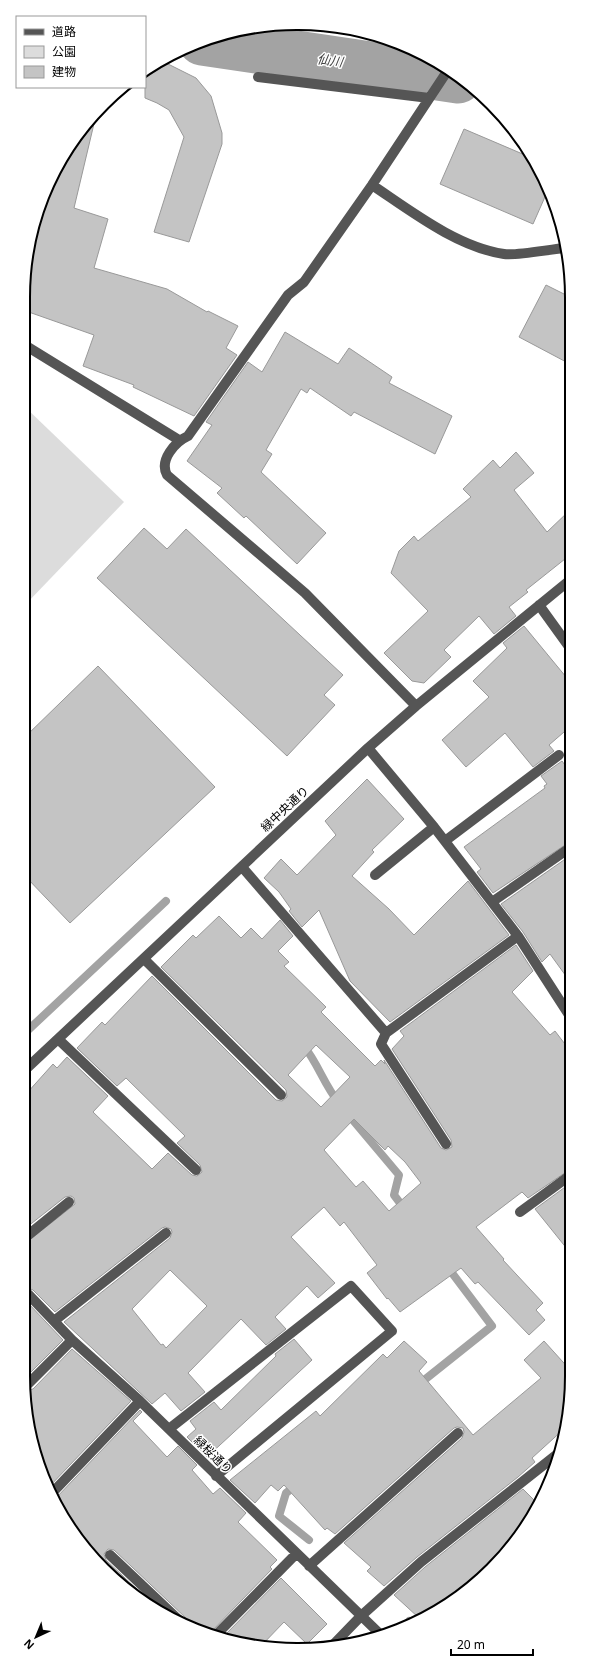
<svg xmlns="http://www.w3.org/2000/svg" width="595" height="1673" viewBox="0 0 595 1673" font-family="'Noto Sans','Noto Sans JP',sans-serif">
<rect width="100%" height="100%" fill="#fff"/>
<!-- green -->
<path fill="#dcdcdc" d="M 24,406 L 124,502 L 25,605 Z"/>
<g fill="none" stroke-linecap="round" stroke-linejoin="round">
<!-- stream -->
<path stroke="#a3a3a3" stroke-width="8" d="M 26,1032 L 166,901
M 303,1045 C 318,1063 324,1085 339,1103
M 346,1112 L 399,1175 L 394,1195 L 406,1211
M 418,1385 L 492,1326 L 446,1265
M 298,1484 L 286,1493 L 279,1516 L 309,1540
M 409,1621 L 410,1622"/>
<!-- river -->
<path stroke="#a3a3a3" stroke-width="49" d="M 202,41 L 458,79"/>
</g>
<!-- building -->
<path fill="#c4c4c4" stroke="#999" fill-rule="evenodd" d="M 160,60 L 196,78 L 211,96 L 222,133 L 222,144 L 189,242 L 154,232 L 184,137 L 169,110 L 157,103 L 145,98 L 145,71 Z
M 97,111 L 74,208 L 108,219 L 94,268 L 167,289 L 207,312 L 208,311 L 238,326 L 226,348 L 237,355 L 194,416 L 133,387 L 134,385 L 83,366 L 94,335 L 23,310 L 23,298 L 32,227 L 51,176 L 80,131 Z
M 464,129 L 532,158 L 544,176 L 548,190 L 533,224 L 440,184 Z
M 546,285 L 570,297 L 570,364 L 519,337 Z
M 285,332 L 338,364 L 349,348 L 392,377 L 389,383 L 452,416 L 435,454 L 354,412 L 351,416 L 310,388 L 307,393 L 301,389 L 266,450 L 272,454 L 261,472 L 326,533 L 297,564 L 246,516 L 244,518 L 217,493 L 222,488 L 187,461 L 212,425 L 206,422 L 248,362 L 262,372 Z
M 516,452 L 534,473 L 514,490 L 547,532 L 570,510 L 570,555 L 526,590 L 528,592 L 509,607 L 516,616 L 494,634 L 479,616 L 444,650 L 451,657 L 424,683 L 412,681 L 384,653 L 428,611 L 391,573 L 399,551 L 414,536 L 418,541 L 471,497 L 463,489 L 493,460 L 500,468 Z
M 144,528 L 167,549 L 186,529 L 343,675 L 324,695 L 335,705 L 287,756 L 97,578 Z
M 524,626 L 571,683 L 571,726 L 549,745 L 554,751 L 533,767 L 505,733 L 466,767 L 442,740 L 489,697 L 473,681 L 507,648 L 503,643 Z
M 98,666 L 215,787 L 70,923 L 26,877 L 25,737 Z
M 562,761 L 567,768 L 571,765 L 571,841 L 493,893 L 477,872 L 481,869 L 464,847 L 545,788 L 544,786 L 547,784 L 541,776 Z
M 367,779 L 404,819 L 372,850 L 374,852 L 352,876 L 389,909 L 414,935 L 468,881 L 509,935 L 390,1022 L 350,981 L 319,910 L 302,927 L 289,911 L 291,909 L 279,892 L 264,878 L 281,859 L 297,875 L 336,835 L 325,821 Z
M 571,855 L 571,983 L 550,954 L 542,962 L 523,932 L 501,904 Z
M 219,916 L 241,938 L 251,928 L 262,939 L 280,920 L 293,936 L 278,951 L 289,962 L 284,966 L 326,1007 L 321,1012 L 375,1066 L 381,1060 L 385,1064 L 384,1060 L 441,1148 L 446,1150 L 452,1147 L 451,1140 L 392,1049 L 404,1036 L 400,1031 L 516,945 L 533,971 L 512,992 L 550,1035 L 555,1031 L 571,1052 L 572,1168 L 528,1198 L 522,1192 L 476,1227 L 504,1259 L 503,1260 L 543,1303 L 536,1310 L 545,1320 L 529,1335 L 478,1282 L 475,1284 L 461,1268 L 400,1312 L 388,1298 L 387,1299 L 367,1273 L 377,1265 L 344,1222 L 340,1226 L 324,1207 L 291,1237 L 335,1283 L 318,1298 L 307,1286 L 275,1317 L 286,1329 L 266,1345 L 241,1319 L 188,1373 L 205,1392 L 181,1411 L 165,1393 L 152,1404 L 64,1322 L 170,1238 L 172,1232 L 171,1229 L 165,1227 L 162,1228 L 55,1312 L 33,1290 L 28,1288 L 27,1242 L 75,1204 L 74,1198 L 71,1196 L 65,1197 L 27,1227 L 27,1093 L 53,1064 L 57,1068 L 67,1057 L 108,1096 L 93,1112 L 152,1169 L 168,1153 L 192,1175 L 197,1176 L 202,1172 L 200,1165 L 177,1143 L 185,1136 L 126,1078 L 117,1086 L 77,1048 L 102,1022 L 105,1025 L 152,976 L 276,1100 L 282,1101 L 287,1097 L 286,1090 L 161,967 L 193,935 L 196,938 ZM 316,1045 L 350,1077 L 321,1107 L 288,1075 ZM 354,1119 L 385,1150 L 388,1146 L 405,1162 L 421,1183 L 389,1211 L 363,1181 L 356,1187 L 324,1150 ZM 170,1270 L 207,1306 L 166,1348 L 163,1344 L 161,1345 L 132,1309 Z
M 572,1182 L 572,1255 L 535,1209 Z
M 28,1303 L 63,1340 L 28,1375 Z
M 294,1339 L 312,1360 L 207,1457 L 187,1437 L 196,1429 L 190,1421 L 214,1402 L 221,1410 L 276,1356 L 275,1354 Z
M 404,1341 L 427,1362 L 419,1371 L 473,1435 L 541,1378 L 524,1360 L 544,1341 L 572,1372 L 572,1376 L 565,1428 L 532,1458 L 535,1462 L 518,1477 L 417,1557 L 384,1586 L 367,1571 L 371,1567 L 344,1543 L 462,1438 L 464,1432 L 463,1428 L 457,1427 L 454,1428 L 335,1534 L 327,1528 L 325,1530 L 284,1485 L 278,1491 L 271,1485 L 255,1503 L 230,1480 L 316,1411 L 320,1416 L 383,1354 L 387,1358 Z
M 72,1349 L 131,1401 L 48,1488 L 44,1480 L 28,1429 L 28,1390 L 33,1389 Z
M 140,1410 L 142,1412 L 133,1421 L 167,1457 L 178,1446 L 197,1465 L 192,1470 L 213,1494 L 220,1488 L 246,1513 L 238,1522 L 277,1560 L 270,1567 L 272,1569 L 211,1632 L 189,1626 L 187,1619 L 114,1550 L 108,1549 L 104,1554 L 106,1560 L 162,1613 L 131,1593 L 91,1557 L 55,1499 Z
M 523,1489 L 537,1503 L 530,1517 L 503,1546 L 507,1551 L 492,1569 L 450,1604 L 419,1618 L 394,1595 L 425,1567 Z
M 281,1578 L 327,1624 L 307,1644 L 284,1622 L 260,1647 L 224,1636 Z"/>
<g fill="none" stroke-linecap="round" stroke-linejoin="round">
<!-- minor -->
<path stroke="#555" stroke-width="10" d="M 258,77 L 429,98
M 372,185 C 411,211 457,247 504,254 C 517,256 551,249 566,248
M 23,344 L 179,440
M 539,605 L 570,648
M 416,706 L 305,593 L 167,475 C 159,460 175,442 188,436 L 288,295 L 304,282 L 372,185 L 448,70
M 368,748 L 434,827 L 518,936 L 571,1018
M 445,841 L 559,755
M 242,867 L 386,1033 L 518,936
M 375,875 L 434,827
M 492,902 L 571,847
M 144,959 L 281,1095
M 386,1033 L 381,1044 L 446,1144
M 58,1039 L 196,1170
M 27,1068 L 368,748 L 416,706 L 570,580
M 520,1212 L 572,1174
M 27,1236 L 69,1202
M 28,1294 L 72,1340 L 140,1401 L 381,1635
M 54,1321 L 166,1233
M 28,1384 L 72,1340
M 169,1429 L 351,1286 L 392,1331 L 216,1476
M 52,1493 L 140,1401
M 110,1555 L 183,1624
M 309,1566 L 458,1433
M 217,1634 L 296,1554
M 331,1647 L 361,1616 L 421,1562 L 560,1452"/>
</g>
<g text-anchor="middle" stroke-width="3" stroke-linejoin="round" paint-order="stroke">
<!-- street labels -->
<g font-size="12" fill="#000" stroke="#fff">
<text transform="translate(285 809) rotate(-43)" y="4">緑中央通り</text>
<text transform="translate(213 1455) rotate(44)" y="4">緑桜通り</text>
</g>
<!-- water labels -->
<g font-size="13" font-style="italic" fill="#444" stroke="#fff">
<text transform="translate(330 60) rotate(8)" y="5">仙川</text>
</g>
</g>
<!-- crop -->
<path d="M0 0H595V1673H0ZM297 30H298A267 267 0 0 1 565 297V1376A267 267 0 0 1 298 1643H297A267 267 0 0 1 30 1376V297A267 267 0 0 1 297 30Z" fill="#fff" fill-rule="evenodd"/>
<path fill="none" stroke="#000" stroke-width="2" d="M297 30H298A267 267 0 0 1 565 297V1376A267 267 0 0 1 298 1643H297A267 267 0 0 1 30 1376V297A267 267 0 0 1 297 30Z"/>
<!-- legend -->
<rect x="16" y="16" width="130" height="72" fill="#ffffff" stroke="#999999"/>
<rect x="24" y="29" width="20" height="6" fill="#555555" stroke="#999999"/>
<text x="52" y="36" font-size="12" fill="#000000">道路</text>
<rect x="24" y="46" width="20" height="12" fill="#dcdcdc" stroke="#999999"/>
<text x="52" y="56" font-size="12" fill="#000000">公園</text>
<rect x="24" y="66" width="20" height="12" fill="#c4c4c4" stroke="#999999"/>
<text x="52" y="76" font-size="12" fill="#000000">建物</text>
<!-- north arrow -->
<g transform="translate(36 1637) rotate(224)" stroke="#ffffff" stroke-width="3" paint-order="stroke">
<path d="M0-3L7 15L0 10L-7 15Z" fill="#000000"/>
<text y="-6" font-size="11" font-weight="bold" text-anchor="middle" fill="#000000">N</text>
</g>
<!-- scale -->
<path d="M451 1649v6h82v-6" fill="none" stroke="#000000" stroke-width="2"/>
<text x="457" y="1649" font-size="12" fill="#000000" stroke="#ffffff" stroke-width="3" paint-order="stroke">20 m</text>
</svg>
